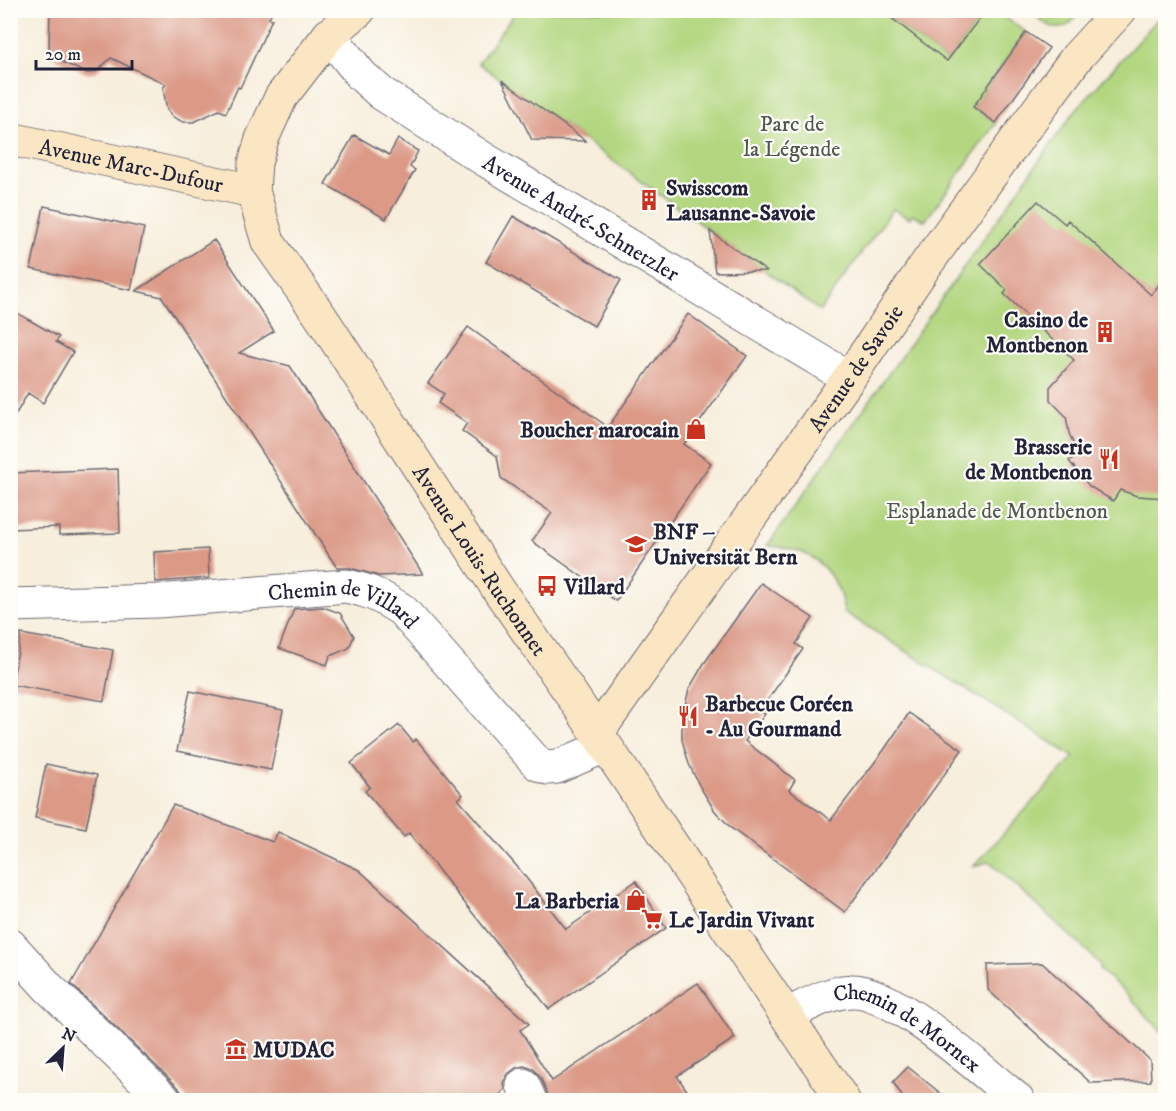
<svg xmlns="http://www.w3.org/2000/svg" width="1176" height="1111" viewBox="0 0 1176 1111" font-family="'IM FELL DW Pica',serif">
<rect width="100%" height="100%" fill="#fdfcf7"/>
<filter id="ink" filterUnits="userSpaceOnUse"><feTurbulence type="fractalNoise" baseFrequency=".0167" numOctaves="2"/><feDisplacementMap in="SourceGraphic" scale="12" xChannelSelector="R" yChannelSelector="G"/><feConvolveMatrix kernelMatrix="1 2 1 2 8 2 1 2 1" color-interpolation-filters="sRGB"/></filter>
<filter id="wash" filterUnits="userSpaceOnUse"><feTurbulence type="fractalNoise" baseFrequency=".008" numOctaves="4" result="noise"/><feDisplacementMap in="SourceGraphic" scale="24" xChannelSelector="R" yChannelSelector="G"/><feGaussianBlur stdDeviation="1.35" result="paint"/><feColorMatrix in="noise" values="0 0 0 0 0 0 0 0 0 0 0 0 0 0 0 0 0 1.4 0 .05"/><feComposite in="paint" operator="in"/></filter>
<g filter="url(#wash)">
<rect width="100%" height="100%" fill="#f7eedc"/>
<!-- green -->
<path fill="#b3d780" stroke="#6a7c5e" stroke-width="1.5" d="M 516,11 L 881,11 L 947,61 L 986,11 L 995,11 L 1026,32 L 973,107 L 996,123 L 925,221 L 913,214 L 909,218 L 893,209 L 820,311 L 478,63 Z
M 1030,11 L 1081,11 C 1077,15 1073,22 1068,25 C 1055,35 1040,19 1030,11 Z
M 1165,11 L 1165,1035 L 1126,993 L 1100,970 L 1100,965 L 1088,952 L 989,861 L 973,867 L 1074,757 L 844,612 C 842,603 841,592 836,585 C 821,556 798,547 767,546 L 1041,158 L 1075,111 Z"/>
<g id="blocks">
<!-- building -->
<path fill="#db9986" d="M 50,10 L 273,10 L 269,18 L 272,19 L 240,88 L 238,87 L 226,113 L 219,110 L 194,122 L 183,122 L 173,117 L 167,110 L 163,88 L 166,84 L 111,58 L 97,71 L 91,73 L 86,73 L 56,59 L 49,48 Z
M 881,10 L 986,10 L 947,61 Z
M 1026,32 L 1049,48 L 996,123 L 973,107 Z
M 502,80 L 586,141 L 532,140 Z
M 354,135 L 389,155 L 398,139 L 418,151 L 410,167 L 415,170 L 386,219 L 325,184 Z
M 1038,201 L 1065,224 L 1068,220 L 1151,295 L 1166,276 L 1166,498 L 1137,496 L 1120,490 L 1113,501 L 1089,486 L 1069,461 L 1078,455 L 1069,433 L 1066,416 L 1050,400 L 1050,387 L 1074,360 L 1004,294 L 1007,290 L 980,264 Z
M 44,206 L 144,228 L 131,290 L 31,269 Z
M 513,216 L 621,280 L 594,326 L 486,262 Z
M 710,231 L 766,271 L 715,272 Z
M 214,240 L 274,331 L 239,353 L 290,366 L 423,574 L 379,576 L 350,568 L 337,568 L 162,297 L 136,291 Z
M 10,309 L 59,337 L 56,342 L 73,352 L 43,403 L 28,393 L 10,424 Z
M 688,314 L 747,356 L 684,444 L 711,463 L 616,601 L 532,541 L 552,513 L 501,478 L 497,456 L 462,431 L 467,423 L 438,403 L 444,394 L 428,383 L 468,327 L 608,427 Z
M 118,469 L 120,533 L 59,535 L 59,527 L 10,529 L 10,473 Z
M 208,549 L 209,578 L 155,582 L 154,552 Z
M 761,583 L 813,618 L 796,644 L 803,649 L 760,711 L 765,714 L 745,741 L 795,780 L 789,790 L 831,820 L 884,750 L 909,713 L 962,750 L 845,912 L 731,828 L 715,811 L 700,787 L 689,764 L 682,740 L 682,718 L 689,689 L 703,665 Z
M 323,607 L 340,613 L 354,636 L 349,648 L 330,656 L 327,665 L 279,648 L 294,609 Z
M 21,634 L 113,650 L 104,701 L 12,685 Z
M 190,691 L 283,710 L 271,770 L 177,751 Z
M 399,725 L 413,742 L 416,739 L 463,795 L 458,799 L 520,870 L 566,929 L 636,881 L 666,928 L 549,1009 L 409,833 L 404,837 L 365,791 L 370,787 L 351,763 Z
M 46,764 L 97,775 L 86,828 L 35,818 Z
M 173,805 L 273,842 L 278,832 L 359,870 L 529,1024 L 520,1030 L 552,1081 L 698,983 L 735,1038 L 677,1076 L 694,1101 L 549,1101 L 547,1092 L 540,1077 L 533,1069 L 524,1066 L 516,1068 L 508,1074 L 504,1083 L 505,1089 L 495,1101 L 189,1101 L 183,1095 L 178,1087 L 71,984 Z
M 1042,963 L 1150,1060 L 1151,1081 L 1091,1083 L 988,990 L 987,965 Z
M 908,1067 L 950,1101 L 905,1101 L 893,1082 Z"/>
</g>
</g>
<g filter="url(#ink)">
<use href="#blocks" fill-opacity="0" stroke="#6d6973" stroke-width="1.5"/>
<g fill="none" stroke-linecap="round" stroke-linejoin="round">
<defs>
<g id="street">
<path id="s1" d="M 329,35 L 361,75 L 381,93 L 479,156 L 849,378"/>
<path id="s2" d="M 10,605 L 158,601 L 346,586 C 371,591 380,596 402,610 L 538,764 L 547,768 L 557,767 L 605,746"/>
<path d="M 10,945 L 48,987 L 165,1100"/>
<path id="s3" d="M 786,1015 C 806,1006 829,992 851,991 C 892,988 984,1073 1018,1100"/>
<path d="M 523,1085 L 530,1100"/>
</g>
<g id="secondary">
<path id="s4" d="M 359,10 L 329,35 L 281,97 L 262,139 L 255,163 L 253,191 L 268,242 L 321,317 L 498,589 L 567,688 L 843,1100"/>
<path id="s5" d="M 10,139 L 253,191"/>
<path id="s6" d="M 597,733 L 849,378 L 925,266 L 1032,118 L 1077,57 L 1120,10"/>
</g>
</defs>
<!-- street casing -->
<use href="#street" stroke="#6d6973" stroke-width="35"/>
<!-- secondary casing -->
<use href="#secondary" stroke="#6d6973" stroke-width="35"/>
<!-- street -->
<use href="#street" stroke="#fff" stroke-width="33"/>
<!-- secondary -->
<use href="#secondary" stroke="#fbe6c4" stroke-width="33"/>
</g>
</g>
<!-- icons -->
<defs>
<symbol id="building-bare" viewBox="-9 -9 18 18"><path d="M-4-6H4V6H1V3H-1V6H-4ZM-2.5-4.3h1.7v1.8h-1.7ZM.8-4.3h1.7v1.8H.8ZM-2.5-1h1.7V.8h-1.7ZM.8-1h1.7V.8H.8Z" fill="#c8321e" stroke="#fdfcf7" stroke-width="2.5" paint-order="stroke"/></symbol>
<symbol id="shop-bare" viewBox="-9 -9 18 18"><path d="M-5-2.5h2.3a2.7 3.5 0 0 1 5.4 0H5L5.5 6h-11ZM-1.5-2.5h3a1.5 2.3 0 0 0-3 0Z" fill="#c8321e" stroke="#fdfcf7" stroke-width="2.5" paint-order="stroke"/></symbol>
<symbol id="restaurant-bare" viewBox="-9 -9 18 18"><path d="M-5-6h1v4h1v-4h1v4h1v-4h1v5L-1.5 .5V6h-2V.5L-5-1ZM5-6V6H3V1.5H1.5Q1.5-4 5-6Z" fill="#c8321e" stroke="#fdfcf7" stroke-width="2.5" paint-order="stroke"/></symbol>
<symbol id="university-bare" viewBox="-9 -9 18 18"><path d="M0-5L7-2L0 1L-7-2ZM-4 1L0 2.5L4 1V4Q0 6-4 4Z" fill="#c8321e" stroke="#fdfcf7" stroke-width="2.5" paint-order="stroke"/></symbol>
<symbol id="bus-bare" viewBox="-9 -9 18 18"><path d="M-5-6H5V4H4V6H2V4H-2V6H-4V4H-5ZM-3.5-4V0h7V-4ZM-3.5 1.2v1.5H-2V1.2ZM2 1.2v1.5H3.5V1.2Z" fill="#c8321e" stroke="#fdfcf7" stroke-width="2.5" paint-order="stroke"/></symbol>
<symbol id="supermarket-bare" viewBox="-9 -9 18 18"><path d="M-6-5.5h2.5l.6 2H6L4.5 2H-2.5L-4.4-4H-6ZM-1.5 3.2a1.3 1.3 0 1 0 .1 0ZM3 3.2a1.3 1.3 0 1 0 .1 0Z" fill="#c8321e" stroke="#fdfcf7" stroke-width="2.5" paint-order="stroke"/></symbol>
<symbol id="museum-bare" viewBox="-9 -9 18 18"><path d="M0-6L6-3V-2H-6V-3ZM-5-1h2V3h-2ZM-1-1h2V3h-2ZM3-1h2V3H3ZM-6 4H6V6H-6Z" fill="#c8321e" stroke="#fdfcf7" stroke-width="2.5" paint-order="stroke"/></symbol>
</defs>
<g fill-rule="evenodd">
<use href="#building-bare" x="634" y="185" width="30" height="30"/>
<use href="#building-bare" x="1090" y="317" width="30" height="30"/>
<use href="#shop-bare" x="681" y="414" width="30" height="30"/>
<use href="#restaurant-bare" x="1094" y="444" width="30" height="30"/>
<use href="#university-bare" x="621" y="529" width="30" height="30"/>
<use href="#bus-bare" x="532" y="571" width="30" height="30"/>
<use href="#restaurant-bare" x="673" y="701" width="30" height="30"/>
<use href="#shop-bare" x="621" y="885" width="30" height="30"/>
<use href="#supermarket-bare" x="637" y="904" width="30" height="30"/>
<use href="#museum-bare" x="221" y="1034" width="30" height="30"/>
</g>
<g text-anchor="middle" stroke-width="4.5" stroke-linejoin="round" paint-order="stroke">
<!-- park labels -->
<g font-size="22" fill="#4e5850" stroke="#fdfcf7">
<text x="792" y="131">Parc de<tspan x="792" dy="25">la Légende</tspan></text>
<text x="997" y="518">Esplanade de Montbenon</text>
</g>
<!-- street labels -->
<g font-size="22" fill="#22223b" stroke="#fdfcf7">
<text dy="8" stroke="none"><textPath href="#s5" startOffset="124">Avenue Marc-Dufour</textPath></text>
<text dy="8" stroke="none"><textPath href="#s1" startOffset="314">Avenue André-Schnetzler</textPath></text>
<text dy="8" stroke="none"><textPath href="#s6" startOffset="447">Avenue de Savoie</textPath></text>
<text dy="8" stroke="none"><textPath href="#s4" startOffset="652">Avenue Louis-Ruchonnet</textPath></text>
<text dy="8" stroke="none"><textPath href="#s2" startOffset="338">Chemin de Villard</textPath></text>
<text dy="8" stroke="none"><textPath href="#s3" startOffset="136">Chemin de Mornex</textPath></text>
</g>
<!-- poi labels -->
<g font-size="22" font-weight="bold" fill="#22223b" stroke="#fdfcf7" text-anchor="start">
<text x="666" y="195">Swisscom<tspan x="666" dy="25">Lausanne-Savoie</tspan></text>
<text x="1088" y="327" text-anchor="end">Casino de<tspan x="1088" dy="25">Montbenon</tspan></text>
<text x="679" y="437" text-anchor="end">Boucher marocain</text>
<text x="1092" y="454" text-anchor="end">Brasserie<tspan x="1092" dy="25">de Montbenon</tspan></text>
<text x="653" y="539">BNF –<tspan x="653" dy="25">Universität Bern</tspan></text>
<text x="564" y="594">Villard</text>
<text x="705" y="711">Barbecue Coréen<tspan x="705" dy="25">- Au Gourmand</tspan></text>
<text x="619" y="908" text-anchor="end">La Barberia</text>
<text x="669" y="927">Le Jardin Vivant</text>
<text x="253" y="1057">MUDAC</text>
</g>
</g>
<!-- margin -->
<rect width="1176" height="1111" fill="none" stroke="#fdfcf7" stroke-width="36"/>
<!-- north arrow -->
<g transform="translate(63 1048) rotate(25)" stroke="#fdfcf7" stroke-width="4.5" paint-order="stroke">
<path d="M0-4.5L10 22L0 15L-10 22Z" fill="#22223b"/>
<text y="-9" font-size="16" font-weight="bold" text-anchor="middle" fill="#22223b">N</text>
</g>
<!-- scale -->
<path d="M36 60v9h96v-9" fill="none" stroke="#22223b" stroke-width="3"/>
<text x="45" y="60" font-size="18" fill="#22223b" stroke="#fdfcf7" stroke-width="4.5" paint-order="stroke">20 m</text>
</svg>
